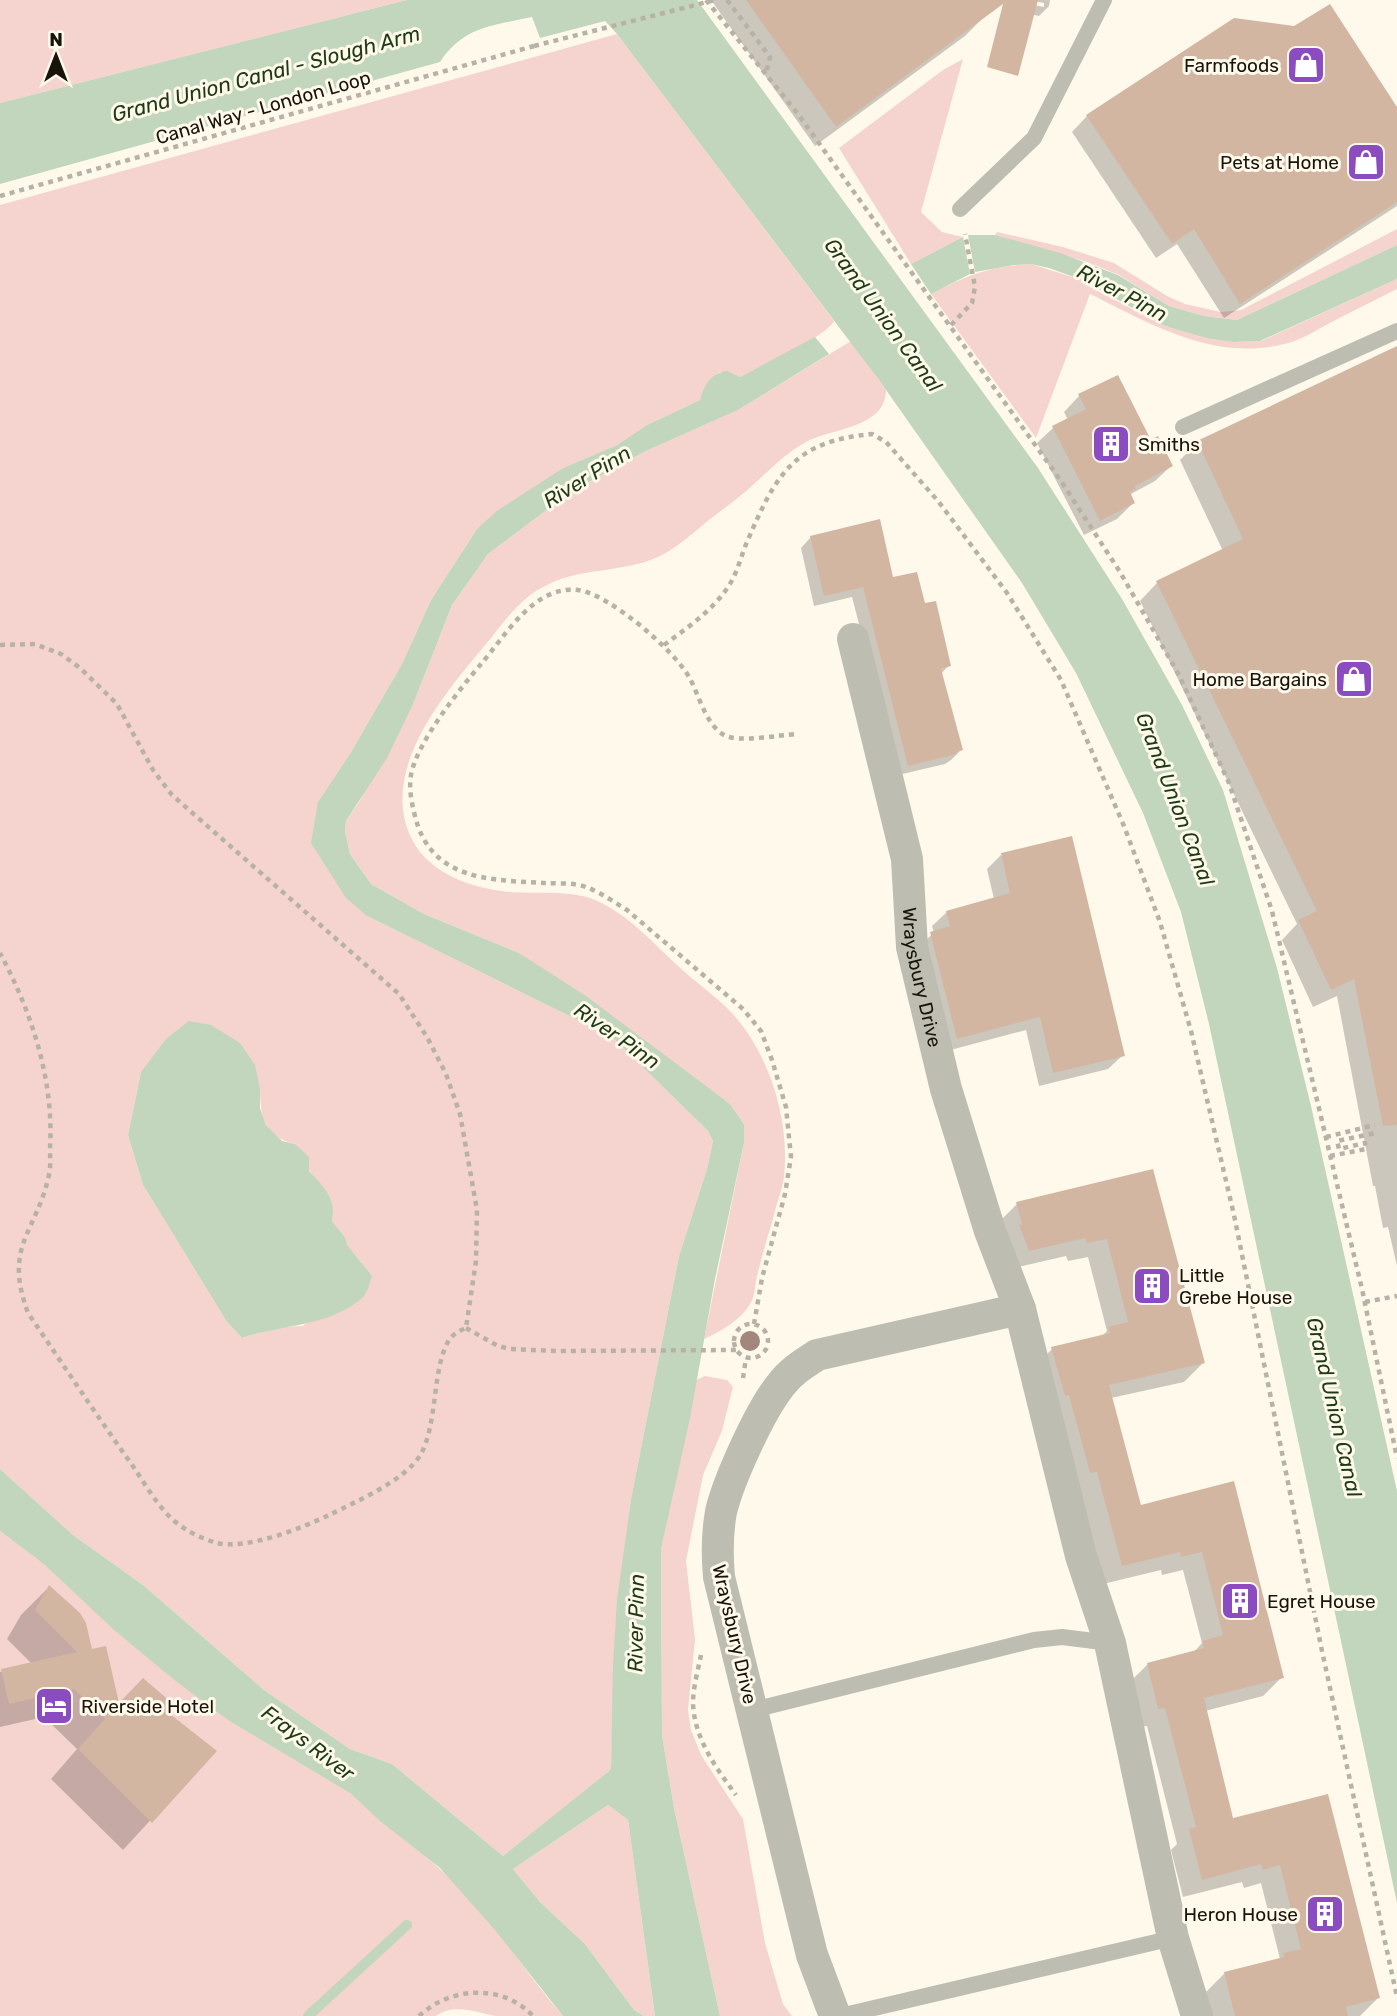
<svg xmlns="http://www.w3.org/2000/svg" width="1397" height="2016" viewBox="0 0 1397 2016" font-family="Rubik,sans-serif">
<rect width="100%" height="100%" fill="#fff9ec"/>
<!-- green -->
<path fill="#f5d4cf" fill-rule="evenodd" d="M 0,0 L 407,0 L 0,103 Z
M 617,34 L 834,321 C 826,337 759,367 740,377 L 720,372 C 709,378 704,388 700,400 L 647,425 L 617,445 L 563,468 L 477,529 L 431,600 L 402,664 L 351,752 L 318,802 L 367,916 L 612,1037 L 708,1131 L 713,1141 L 707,1169 L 679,1256 L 631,1499 L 616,1620 L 611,1768 L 605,1776 L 503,1856 L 392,1764 L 350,1749 L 264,1690 L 143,1585 L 73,1535 L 0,1469 L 0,205 ZM 141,1072 L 260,1089 C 260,1117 265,1137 295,1144 C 300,1152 303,1162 309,1170 C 320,1187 337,1199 332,1221 L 345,1237 L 346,1245 L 361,1262 L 303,1326 L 279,1327 L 242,1338 L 227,1322 L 143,1185 L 128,1135 Z
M 963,59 L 921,212 L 942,232 L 963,237 L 911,264 L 839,148 L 943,70 Z
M 1397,229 L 1397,245 L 1237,320 L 1204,316 L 1169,306 L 1119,275 L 1087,262 L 995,235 L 997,232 L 1063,247 L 1114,263 L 1167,296 L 1185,304 L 1221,312 L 1241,310 Z
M 1031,264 L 1082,280 L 1090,287 L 1165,326 L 1235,342 L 1261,341 L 1397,279 L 1397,289 C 1373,301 1349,313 1326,325 C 1315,331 1304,338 1292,342 C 1217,364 1155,326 1090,294 L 1036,438 L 931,294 C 968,275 989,266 1031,264 Z
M 851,341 L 886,390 C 886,428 832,428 806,442 C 787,452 771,469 755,483 C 741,497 724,508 709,520 C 693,533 680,545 662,555 C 627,573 584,567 549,584 C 520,597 506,620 486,644 C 450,687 396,750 403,810 C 410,865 459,887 510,892 C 535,894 565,890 590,898 C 625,911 650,940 677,965 C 695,982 715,995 732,1013 C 770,1055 790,1120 784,1177 C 782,1191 776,1205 773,1219 C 767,1238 762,1257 757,1276 C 755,1285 755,1297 750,1304 C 741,1320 720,1332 704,1339 L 744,1143 L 744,1124 L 730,1104 L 519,953 L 424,914 L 371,884 L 350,854 L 345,831 L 346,821 L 359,802 L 414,702 L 452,605 L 488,554 L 572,491 L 646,451 L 738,410 Z
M 705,1376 L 727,1380 L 733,1387 L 722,1431 L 703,1475 L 686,1561 L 695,1639 L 688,1710 L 691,1730 L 701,1755 L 743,1819 L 765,1943 L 783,2004 L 792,2016 L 720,2016 L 674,1808 L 662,1735 L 661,1549 L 696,1380 Z
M 0,1531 L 350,1793 C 386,1827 427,1854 461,1889 C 498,1928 527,1975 563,2016 C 544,2016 513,2016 495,2016 C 476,2012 454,2003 436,2016 L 0,2016 Z
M 608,1805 L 628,1820 L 655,2016 L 644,2016 L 634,2010 L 585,1944 L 540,1902 L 513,1869 Z"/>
<!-- water -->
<path fill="#c1d6bc" d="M 407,0 L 697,0 L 1038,468 L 1122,599 L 1182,705 L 1223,790 L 1277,968 L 1311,1106 L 1397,1491 L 1397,1903 L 1209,1024 L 1181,912 L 1143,813 L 1076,673 L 1022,583 L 879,380 L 617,34 L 605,21 L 540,38 L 532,17 C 492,26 464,26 440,62 L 0,184 L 0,103 Z
M 968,235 L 995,235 L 1060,253 L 1118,275 L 1169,306 L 1204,316 L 1237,320 L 1397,245 L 1397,279 L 1260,341 L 1234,342 L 1207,338 L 1165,326 L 1082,280 L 1049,268 L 1031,264 L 1014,265 L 975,272 Z
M 963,237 L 970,274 L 931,294 L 911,264 Z
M 815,337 L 829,354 L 738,410 L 646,451 L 572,491 L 488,554 L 452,605 L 414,702 L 387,758 L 346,821 L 345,831 L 350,854 L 371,884 L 424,914 L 519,953 L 586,996 L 730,1104 L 744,1124 L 744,1143 L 715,1279 L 690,1418 L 661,1549 L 662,1735 L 674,1808 L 720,2016 L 655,2016 L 628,1820 L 608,1805 L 513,1869 L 540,1902 L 585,1944 L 634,2010 L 644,2016 L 563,2016 L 495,1930 L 440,1868 L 380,1821 L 350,1793 L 228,1720 L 173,1679 L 113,1629 L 45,1565 L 0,1531 L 0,1469 L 73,1535 L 143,1585 L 264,1690 L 350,1749 L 392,1764 L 503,1856 L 608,1772 L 611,1768 L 613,1665 L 617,1600 L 631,1499 L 679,1256 L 707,1169 L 713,1141 L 708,1131 L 612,1037 L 367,916 L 346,898 L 311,843 L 318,802 L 351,752 L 402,664 L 431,600 L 477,529 L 497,511 L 563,468 L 617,445 L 647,425 L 700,400 C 704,385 711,373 727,371 L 740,377 Z
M 189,1021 L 211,1025 L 240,1043 L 255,1065 L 260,1089 L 260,1108 L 266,1125 L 282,1141 L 295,1144 L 309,1157 L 309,1171 C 323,1186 337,1199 332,1221 L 345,1237 L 347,1245 L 372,1276 C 370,1282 368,1291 364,1296 C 332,1327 282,1324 242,1338 L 227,1322 L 143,1185 L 128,1135 L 141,1072 L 166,1039 Z"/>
<!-- shadow -->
<path fill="#0003" d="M 711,0 L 973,0 L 985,16 L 965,36 L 815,146 Z
M 1009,0 L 1044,7 L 1044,3 L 1028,0 L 1050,0 L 1049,6 L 1039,16 L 1007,9 Z
M 1397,110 L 1397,206 L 1224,318 L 1177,244 L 1156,258 L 1072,132 L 1087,116 Z
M 1397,348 L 1397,1266 L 1388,1227 L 1383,1228 L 1375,1186 L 1373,1186 L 1337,996 L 1313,1007 L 1282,940 L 1297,924 L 1140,601 L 1157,583 L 1223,551 L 1180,460 L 1198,442 Z
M 1079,396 L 1150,442 L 1171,466 L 1155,481 L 1129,495 L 1133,503 L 1117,519 L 1084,535 L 1037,443 L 1053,428 L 1068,420 L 1064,412 Z
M 811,537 L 892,579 L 924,605 L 949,665 L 941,674 L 961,750 L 951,760 L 945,764 L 898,775 L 852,597 L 814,606 L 801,548 Z
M 1001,855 L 1123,1055 L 1108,1069 L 1039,1086 L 1026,1030 L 943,1052 L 916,948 L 934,933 L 932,926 L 947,912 L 994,899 L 987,869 Z
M 1152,1171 L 1203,1363 L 1184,1382 L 1111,1398 L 1139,1507 L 1233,1483 L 1282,1677 L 1263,1696 L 1205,1711 L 1232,1820 L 1326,1796 L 1378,1998 L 1360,2016 L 1212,2016 L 1206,1992 L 1225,1973 L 1280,1959 L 1261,1883 L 1244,1888 L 1242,1882 L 1183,1897 L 1171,1850 L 1177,1844 L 1147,1726 L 1139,1727 L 1129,1683 L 1148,1664 L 1193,1653 L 1202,1643 L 1183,1570 L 1162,1575 L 1161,1570 L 1103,1584 L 1033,1368 L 1052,1349 L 1101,1337 L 1107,1331 L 1088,1257 L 1068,1261 L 1066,1256 L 1010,1269 L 998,1223 L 1017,1204 Z
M 49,1587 L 91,1651 L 117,1705 L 168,1715 L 214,1751 L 123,1850 L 51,1779 L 77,1749 L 44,1717 L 0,1727 L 0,1672 L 32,1664 L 7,1639 L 21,1615 Z"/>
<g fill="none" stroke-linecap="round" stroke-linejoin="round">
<!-- stream -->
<path stroke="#c1d6bc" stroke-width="10" d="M 308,2016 L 407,1925"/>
</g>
<!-- building -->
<path fill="#d3b6a2" d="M 746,0 L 1038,0 L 1018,76 L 987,67 L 1003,4 L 836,127 Z
M 1330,4 L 1397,107 L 1397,202 L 1240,304 L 1194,229 L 1172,244 L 1086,115 L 1234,18 L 1294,26 Z
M 1397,346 L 1397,1125 L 1383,1126 L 1354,979 L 1331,990 L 1298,920 L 1317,911 L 1156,581 L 1243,539 L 1197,441 Z
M 1118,375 L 1151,440 L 1158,436 L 1173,466 L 1135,486 L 1136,489 L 1130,492 L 1135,503 L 1100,521 L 1052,426 L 1086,409 L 1078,394 Z
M 880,519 L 893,577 L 917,572 L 925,603 L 936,601 L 951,666 L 941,669 L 963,750 L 956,752 L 957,754 L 908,766 L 863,587 L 824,596 L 810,536 Z
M 1072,836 L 1125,1056 L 1053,1073 L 1040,1017 L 957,1039 L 930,932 L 950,926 L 946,911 L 1010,893 L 1001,853 Z
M 1153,1169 L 1205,1363 L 1109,1385 L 1141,1505 L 1234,1481 L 1284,1678 L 1204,1698 L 1233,1818 L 1328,1794 L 1380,1998 L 1346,2007 L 1348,2016 L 1235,2016 L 1224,1972 L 1284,1957 L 1283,1953 L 1301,1949 L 1280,1865 L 1263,1870 L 1261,1864 L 1202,1880 L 1189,1829 L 1196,1827 L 1165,1708 L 1158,1709 L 1147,1663 L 1204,1648 L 1202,1641 L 1223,1635 L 1202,1552 L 1181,1557 L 1180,1552 L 1122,1566 L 1097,1472 L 1090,1473 L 1069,1395 L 1065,1396 L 1051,1347 L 1110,1333 L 1108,1327 L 1128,1322 L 1107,1239 L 1087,1243 L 1085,1238 L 1029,1251 L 1019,1225 L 1022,1224 L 1016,1202 Z
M 49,1585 L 80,1613 L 86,1623 L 92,1649 L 106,1646 L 119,1703 L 143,1678 L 172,1703 L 170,1714 L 217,1751 L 152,1823 L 78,1749 L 105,1719 L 74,1689 L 9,1704 L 1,1669 L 77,1652 L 35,1610 Z"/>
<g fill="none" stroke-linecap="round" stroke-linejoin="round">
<!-- path -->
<path stroke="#b7b2a5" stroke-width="4.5" stroke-dasharray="5 5" stroke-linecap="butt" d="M 706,0 L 798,114 L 1061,481 L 1120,572 L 1179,675 L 1229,783 L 1272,911 L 1362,1289 L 1397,1458
M 727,0 L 770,57 L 766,73
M 0,196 L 534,46
M 951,325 L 972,303 L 975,287 L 965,234
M 0,645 L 35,644 L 61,654 L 80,668 L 117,704 L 153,770 L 172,795 L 399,994 L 427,1037 L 446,1074 L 460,1114 L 477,1210 L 476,1261 L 466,1328 C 459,1331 453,1334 449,1340 C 432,1368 438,1422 421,1454 C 405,1481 357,1501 329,1515 C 302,1528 247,1550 217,1543 C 199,1538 180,1528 167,1514 C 153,1499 142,1479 130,1462 C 95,1413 62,1363 28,1313 C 3,1245 36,1234 49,1175 C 51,1166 50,1157 50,1148 C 54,1080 32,1013 0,953
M 664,645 C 687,628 712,611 728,587 C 737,574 741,556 747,542 C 776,474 794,441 872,434 L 886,442 L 938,501 L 1007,593 L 1061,680 L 1124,826 L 1160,922 L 1191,1031 L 1234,1215 L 1322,1651 L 1397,1997
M 1326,1137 L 1375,1125
M 1330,1156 L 1366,1149 L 1365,1143 L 1339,1149 L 1337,1141 L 1376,1133
M 1365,1302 L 1397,1296
M734 1341a17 17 0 1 1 34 0a17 17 0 1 1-34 0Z
M 754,1324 L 762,1278 L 785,1194 L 791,1157 L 786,1107 L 772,1060 L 761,1031 L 743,1009 L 627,910 C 614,902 600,892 586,887 C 573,882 557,884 544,883 C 523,882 501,881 481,877 C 443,869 422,849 414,812 C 411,800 409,787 411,775 C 417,742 460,689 481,664 C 506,635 534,585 578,590 C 609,594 674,650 689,677 C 699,694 705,724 724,735 C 737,743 780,735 797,734
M 466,1328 L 498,1346 L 510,1349 L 555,1351 L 736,1350
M 743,1378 L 746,1358
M 701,1655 C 698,1670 693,1688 693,1703 C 694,1738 716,1768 736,1795
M 419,2016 C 450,1987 502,1983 533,2016"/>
<!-- service -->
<path stroke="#bdbeb1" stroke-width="16" d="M 960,209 L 1034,138 L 1104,0
M 1183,427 L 1397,331
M 753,1710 L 1034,1640 L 1062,1637 L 1110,1643
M 840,2016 L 1173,1938"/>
<!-- minor -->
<g stroke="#bdbeb1" stroke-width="32">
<path id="s1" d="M 853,639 L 907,859 L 912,947 L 946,1089 L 990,1231 L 1020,1309 L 1081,1556 L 1110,1643 L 1173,1938 L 1197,2016"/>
<path d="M 835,2016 L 812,1955 L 719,1577 C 717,1555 717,1534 721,1512 C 728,1481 760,1411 780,1386 C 790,1372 803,1364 817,1355 L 1020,1309"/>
</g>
<!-- path-bridge -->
<path stroke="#b7b2a5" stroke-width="4.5" stroke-dasharray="5 5" stroke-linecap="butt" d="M 534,46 L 715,0"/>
</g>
<!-- trees -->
<circle fill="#a3867d" cx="750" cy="1341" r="10"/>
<!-- icons -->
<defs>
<symbol id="shop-square" viewBox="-11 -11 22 22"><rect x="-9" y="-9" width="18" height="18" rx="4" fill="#8b4cc1" stroke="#fff9ec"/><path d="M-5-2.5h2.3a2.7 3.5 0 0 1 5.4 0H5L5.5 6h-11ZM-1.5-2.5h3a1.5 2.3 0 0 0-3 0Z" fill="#fff"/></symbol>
<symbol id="building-square" viewBox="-11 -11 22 22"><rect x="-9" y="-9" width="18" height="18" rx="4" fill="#8b4cc1" stroke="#fff9ec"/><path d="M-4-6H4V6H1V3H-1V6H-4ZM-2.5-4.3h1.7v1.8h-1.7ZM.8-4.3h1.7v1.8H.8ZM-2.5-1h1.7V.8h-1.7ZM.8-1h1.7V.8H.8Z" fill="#fff"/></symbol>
<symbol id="hotel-square" viewBox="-11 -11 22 22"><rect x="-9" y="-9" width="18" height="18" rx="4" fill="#8b4cc1" stroke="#fff9ec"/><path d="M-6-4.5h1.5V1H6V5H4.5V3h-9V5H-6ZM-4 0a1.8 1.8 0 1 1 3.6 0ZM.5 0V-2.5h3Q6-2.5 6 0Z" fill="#fff"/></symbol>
</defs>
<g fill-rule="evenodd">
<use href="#shop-square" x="1284" y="43" width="44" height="44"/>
<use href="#shop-square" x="1344" y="140" width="44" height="44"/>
<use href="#building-square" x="1089" y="422" width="44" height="44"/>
<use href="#shop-square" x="1332" y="657" width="44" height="44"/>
<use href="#building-square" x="1130" y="1264" width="44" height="44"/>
<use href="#building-square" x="1218" y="1579" width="44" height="44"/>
<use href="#hotel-square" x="32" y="1684" width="44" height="44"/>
<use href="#building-square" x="1303" y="1892" width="44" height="44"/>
</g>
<g text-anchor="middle" stroke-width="6" stroke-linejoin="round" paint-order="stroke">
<!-- poi labels -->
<g font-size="19" fill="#191409" stroke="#fff9ec" text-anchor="end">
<text x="1279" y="72">Farmfoods</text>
<text x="1339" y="169">Pets at Home</text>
<text x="1138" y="451" text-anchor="start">Smiths</text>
<text x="1327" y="686">Home Bargains</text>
<text x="1179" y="1282" text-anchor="start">Little<tspan x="1179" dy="22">Grebe House</tspan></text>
<text x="1267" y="1608" text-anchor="start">Egret House</text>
<text x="81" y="1713" text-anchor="start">Riverside Hotel</text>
<text x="1298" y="1921">Heron House</text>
</g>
<!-- street labels -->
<g font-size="19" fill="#191409" stroke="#fff9ec">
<text transform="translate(263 107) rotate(-16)" y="7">Canal Way - London Loop</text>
<text dy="7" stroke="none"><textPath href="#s1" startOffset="346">Wraysbury Drive</textPath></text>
<text transform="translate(735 1634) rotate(77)" y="7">Wraysbury Drive</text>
</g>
<!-- water labels -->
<g font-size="21" font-style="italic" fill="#1e3b16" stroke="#fff9ec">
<text transform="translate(266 74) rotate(-15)" y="7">Grand Union Canal - Slough Arm</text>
<text transform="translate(1122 293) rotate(28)" y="7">River Pinn</text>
<text transform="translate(883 315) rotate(54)" y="7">Grand Union Canal</text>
<text transform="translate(587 477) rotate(-32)" y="7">River Pinn</text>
<text transform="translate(1175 799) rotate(69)" y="7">Grand Union Canal</text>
<text transform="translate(617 1036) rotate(35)" y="7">River Pinn</text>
<text transform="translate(1334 1407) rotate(77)" y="7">Grand Union Canal</text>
<text transform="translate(636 1623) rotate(-89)" y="7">River Pinn</text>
<text transform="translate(308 1743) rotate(37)" y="7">Frays River</text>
</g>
</g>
<!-- north arrow -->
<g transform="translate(56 56)" stroke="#fff9ec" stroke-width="5" paint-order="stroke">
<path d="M0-5L12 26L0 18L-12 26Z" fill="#191409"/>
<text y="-10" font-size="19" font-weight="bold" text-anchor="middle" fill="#191409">N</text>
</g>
</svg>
